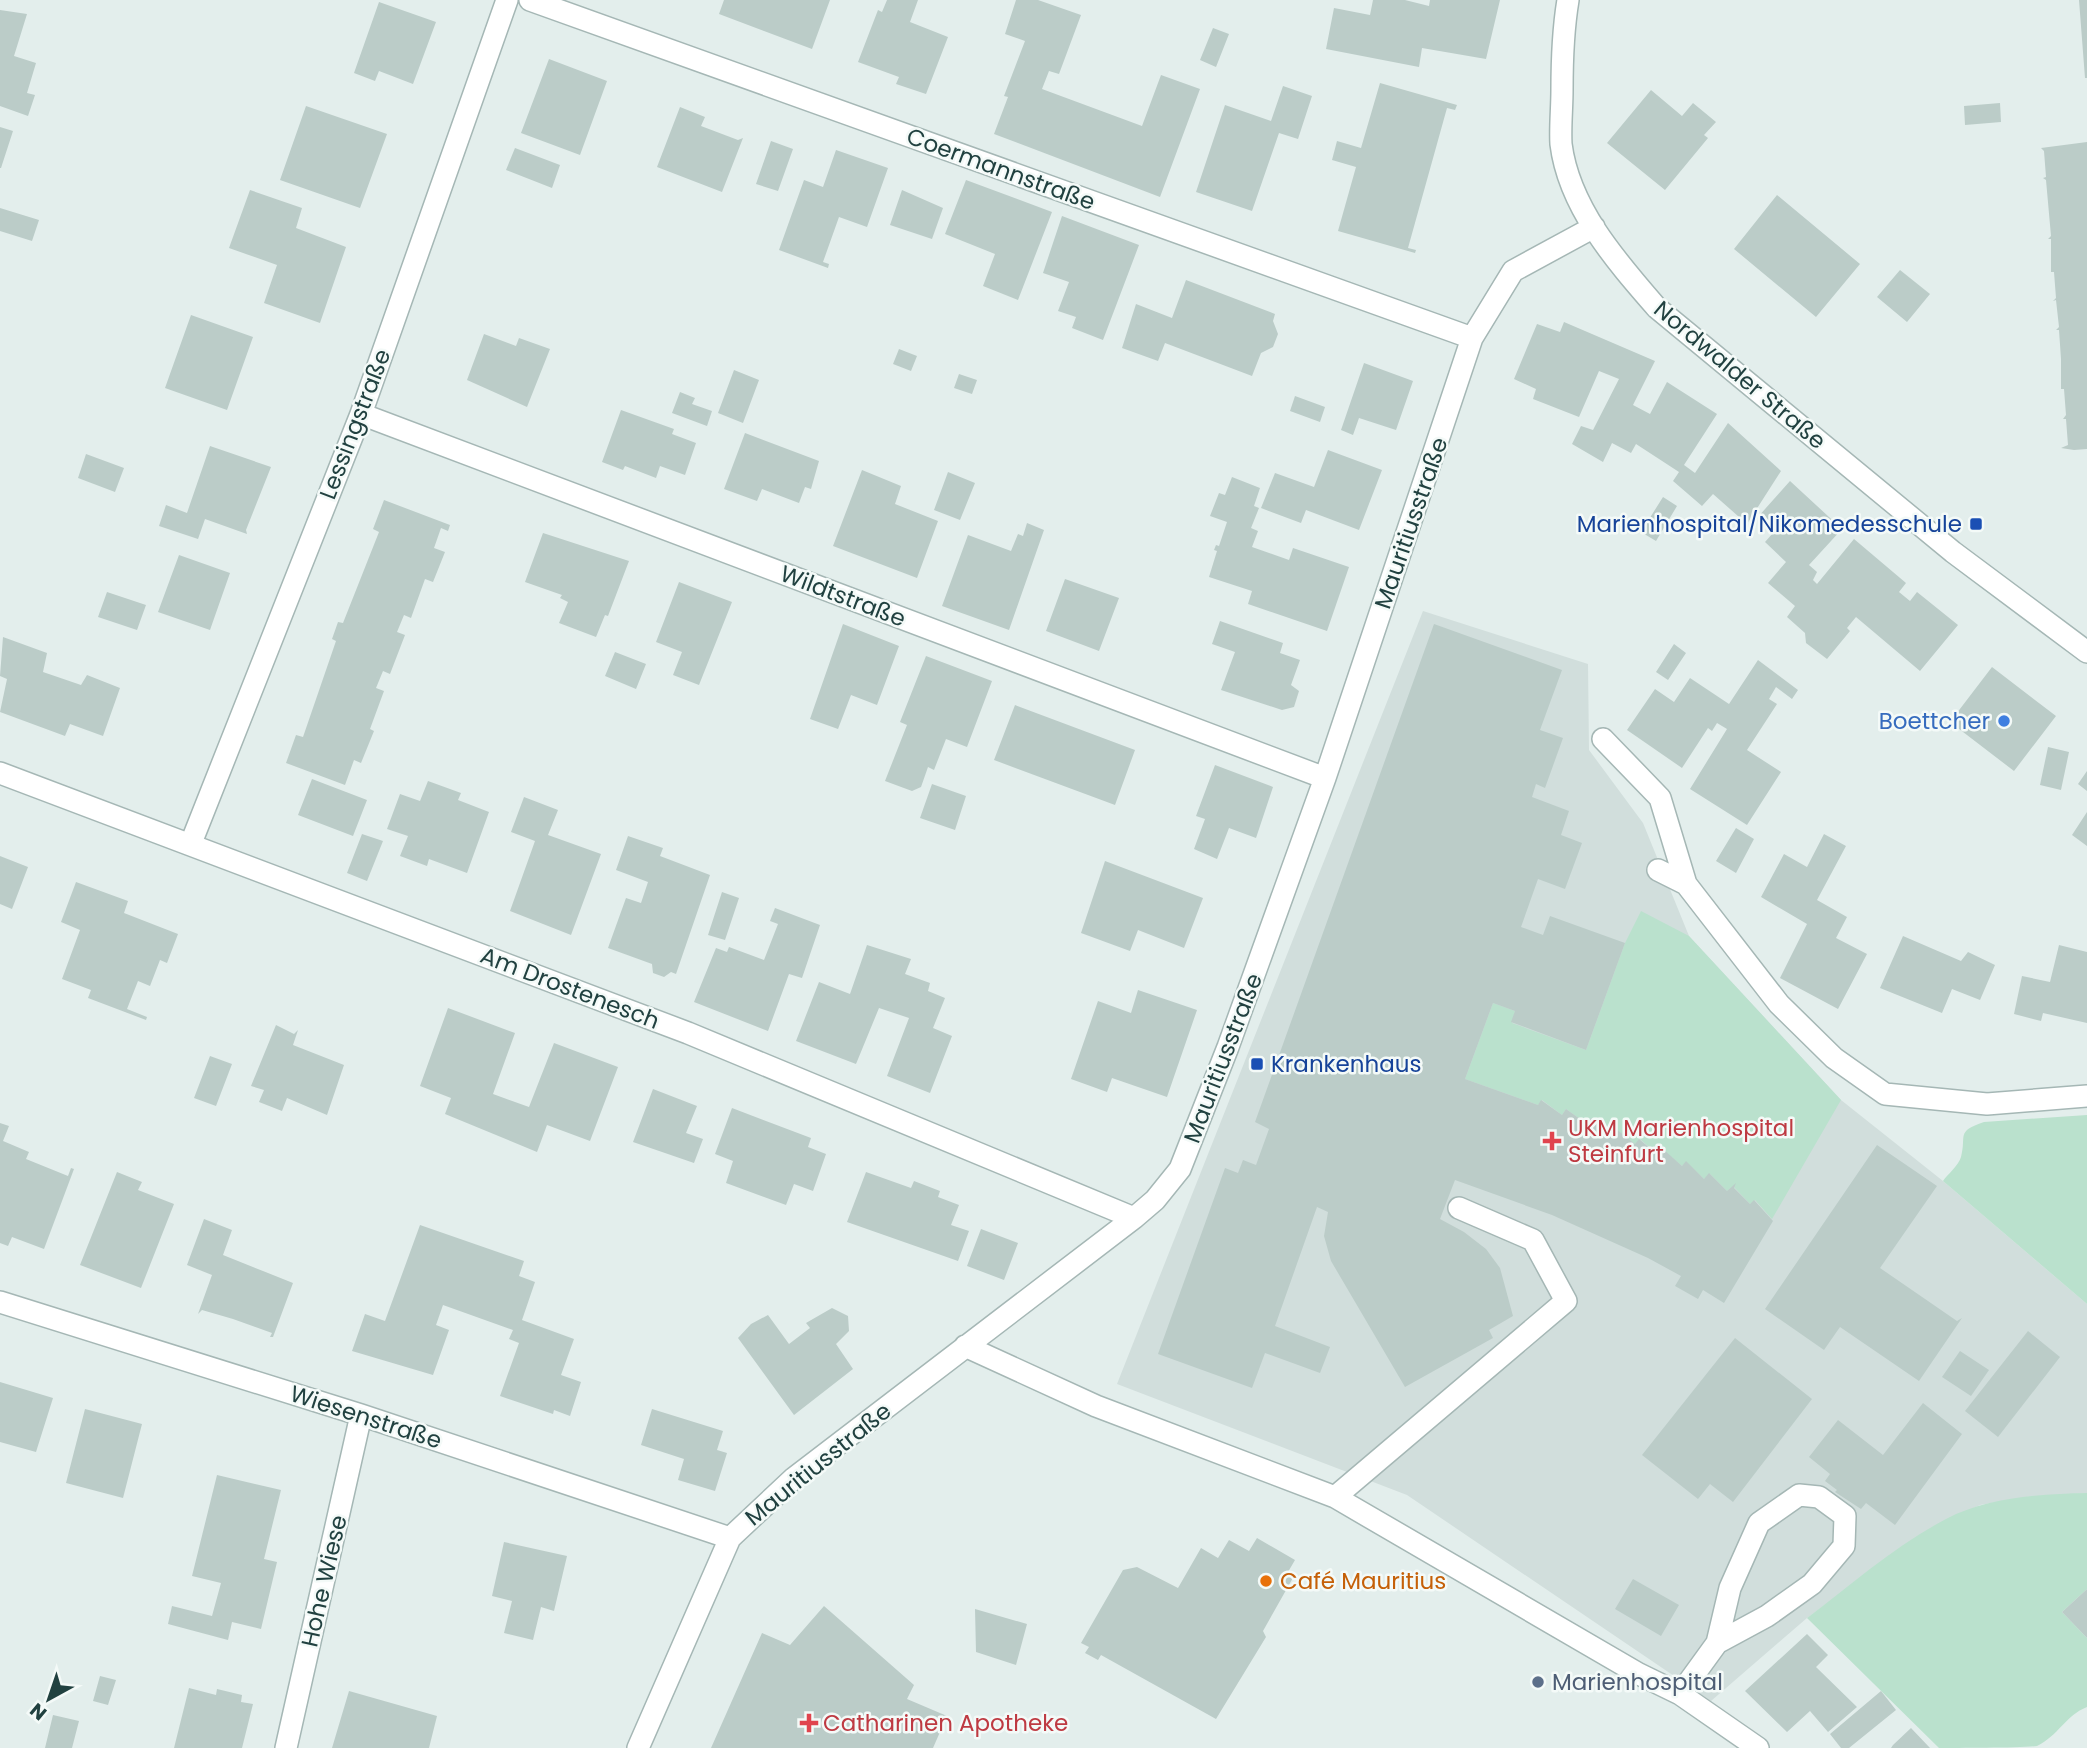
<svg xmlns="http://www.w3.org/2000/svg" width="2087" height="1748" viewBox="0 0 2087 1748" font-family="Poppins,sans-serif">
<rect width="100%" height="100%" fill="#e3eeec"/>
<!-- built -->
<path fill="#d1dedc" d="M 1423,611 L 1588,664 L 1589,750 L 1643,823 L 1689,936 L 1841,1100 L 1943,1181 L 2087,1304 L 2087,1493 L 2026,1497 L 1980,1505 L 1928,1530 L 1807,1618 L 1711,1701 L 1407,1495 L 1117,1384 Z"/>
<!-- green -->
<path fill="#bae1cd" d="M 1641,911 L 1689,936 L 1841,1100 L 1772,1219 L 1755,1200 L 1750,1204 L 1733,1186 L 1727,1191 L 1710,1174 L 1704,1179 L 1686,1162 L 1682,1166 L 1663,1150 L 1658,1155 L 1640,1139 L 1635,1144 L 1616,1129 L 1611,1133 L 1591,1118 L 1587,1124 L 1566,1109 L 1562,1115 L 1542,1100 L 1538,1105 L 1465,1079 L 1493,1003 L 1515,1011 L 1512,1023 L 1586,1050 L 1625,943 Z
M 2087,1115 L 2087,1304 L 1943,1181 C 1947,1175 1959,1165 1961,1157 C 1967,1135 1955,1132 1984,1122 Z
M 2087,1493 L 2087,1589 L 2062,1612 L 2087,1638 L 2087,1707 C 2066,1715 2058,1736 2037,1746 C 2023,1748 1958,1748 1939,1748 L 1807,1618 C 1851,1585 1896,1545 1946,1519 C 1988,1497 2041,1494 2087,1493 Z"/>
<!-- building -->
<path fill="#bbccc8" d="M 724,0 L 830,0 L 812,49 L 719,14 Z
M 887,0 L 918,0 L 910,22 L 948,37 L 926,94 L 896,84 L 899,77 L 858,62 L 878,10 L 882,12 Z
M 1016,0 L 1038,0 L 1081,15 L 1059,74 L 1049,71 L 1042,89 L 1142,126 L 1161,75 L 1200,89 L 1160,197 L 994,134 L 1008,97 L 1004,96 L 1025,41 L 1005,34 Z
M 1373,0 L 1405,0 L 1429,6 L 1430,0 L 1500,0 L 1486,59 L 1422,48 L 1419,67 L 1326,49 L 1334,8 L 1370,15 Z
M 2079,0 L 2087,0 L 2087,78 L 2085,78 Z
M 379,2 L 436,22 L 413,84 L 379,71 L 375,81 L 354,73 Z
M 0,10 L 27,14 L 14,56 L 36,63 L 27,93 L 35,95 L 28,116 L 0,106 Z
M 1213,28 L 1229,34 L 1216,67 L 1200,60 Z
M 549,59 L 607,81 L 580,155 L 521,133 Z
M 1380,83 L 1457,105 L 1455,110 L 1447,108 L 1408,248 L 1416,250 L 1415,253 L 1338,231 L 1356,167 L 1332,160 L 1337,141 L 1361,148 Z
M 1283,86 L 1312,96 L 1298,139 L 1279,133 L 1252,211 L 1196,192 L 1225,105 L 1271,121 Z
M 1651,90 L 1682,116 L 1693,103 L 1716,122 L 1704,135 L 1708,138 L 1665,190 L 1607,143 Z
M 2000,103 L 2001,122 L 1965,125 L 1964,106 Z
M 306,106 L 387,134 L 360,208 L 280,180 Z
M 680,107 L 705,117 L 701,126 L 738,140 L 743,138 L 722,192 L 657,167 Z
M 0,127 L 13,131 L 1,168 L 0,168 Z
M 771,141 L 793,149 L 778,191 L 756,184 Z
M 2087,142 L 2087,449 L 2074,450 L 2061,448 L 2068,445 L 2066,419 L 2063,419 L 2066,415 L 2064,389 L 2061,389 L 2061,359 L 2059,330 L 2056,330 L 2059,327 L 2056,300 L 2053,301 L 2056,298 L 2054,272 L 2051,272 L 2051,239 L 2048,239 L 2051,236 L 2046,180 L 2043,178 L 2046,177 L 2044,151 L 2041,148 Z
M 515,148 L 560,165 L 552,188 L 506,170 Z
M 836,150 L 888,168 L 867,227 L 839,217 L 823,262 L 829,264 L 828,268 L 779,250 L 804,180 L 823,187 Z
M 966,180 L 1052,212 L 1018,300 L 983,286 L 995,254 L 945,234 Z
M 250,190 L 302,208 L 296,228 L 346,247 L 320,323 L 264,303 L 277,265 L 229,248 Z
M 902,190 L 943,208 L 932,239 L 890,225 Z
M 1777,195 L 1860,264 L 1816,317 L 1734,249 Z
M 0,208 L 39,220 L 32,241 L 0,231 Z
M 1062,216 L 1139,245 L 1103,340 L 1072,328 L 1076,317 L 1058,311 L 1069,282 L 1043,273 Z
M 1900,270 L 1930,294 L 1907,322 L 1877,297 Z
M 1186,280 L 1275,314 L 1273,321 L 1278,334 L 1273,347 L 1261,353 L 1252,376 L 1165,343 L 1158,361 L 1122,348 L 1136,304 L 1172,318 Z
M 191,315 L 253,337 L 227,410 L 165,388 Z
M 1564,322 L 1655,361 L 1633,405 L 1650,414 L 1667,382 L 1717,414 L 1684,465 L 1695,473 L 1728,423 L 1781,471 L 1747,524 L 1713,494 L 1702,506 L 1673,481 L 1679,472 L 1636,444 L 1631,453 L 1612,443 L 1603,462 L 1572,444 L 1581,426 L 1593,430 L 1619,379 L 1599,371 L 1579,417 L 1533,399 L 1536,389 L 1514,379 L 1537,324 L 1560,332 Z
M 484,334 L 516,346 L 519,338 L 550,349 L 527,407 L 467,380 Z
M 899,349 L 917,356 L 911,371 L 893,364 Z
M 1364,363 L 1413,381 L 1396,430 L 1359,418 L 1353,435 L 1341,430 Z
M 734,370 L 759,380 L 743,423 L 718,413 Z
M 959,374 L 977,380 L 972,394 L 954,388 Z
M 680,392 L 695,398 L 692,404 L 712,411 L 707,426 L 672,413 Z
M 1295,396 L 1325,407 L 1320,422 L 1290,411 Z
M 621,410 L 674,429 L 672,434 L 696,443 L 685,475 L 660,466 L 656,478 L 625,466 L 623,470 L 602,462 Z
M 745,433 L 819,461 L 811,489 L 805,487 L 799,503 L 762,489 L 757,501 L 724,489 Z
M 210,446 L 271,467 L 246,530 L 247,534 L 205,519 L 198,539 L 159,526 L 166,505 L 187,513 Z
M 1328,450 L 1382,470 L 1359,530 L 1306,510 L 1301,523 L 1261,508 L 1275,473 L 1314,487 Z
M 86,454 L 124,468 L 115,492 L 78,478 Z
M 862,470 L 901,486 L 895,504 L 938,521 L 917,578 L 833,546 Z
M 948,472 L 975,483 L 960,520 L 934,510 Z
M 1232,477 L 1260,488 L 1254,506 L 1259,508 L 1251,528 L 1258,531 L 1252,547 L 1289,560 L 1293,548 L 1349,567 L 1327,631 L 1248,604 L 1252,591 L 1209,577 L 1217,551 L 1214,550 L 1216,545 L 1219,546 L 1227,522 L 1210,516 L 1219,493 L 1225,495 Z
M 1790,481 L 1842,529 L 1809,565 L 1817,572 L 1813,580 L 1817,584 L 1854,539 L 1906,583 L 1899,592 L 1910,601 L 1917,592 L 1958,625 L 1920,671 L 1856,617 L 1847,628 L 1850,631 L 1827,659 L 1806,643 L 1805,633 L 1787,617 L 1795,606 L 1768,583 L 1786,562 L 1765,542 L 1773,533 L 1757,518 Z
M 1663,497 L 1677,506 L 1656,541 L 1641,532 Z
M 384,500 L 450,525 L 448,531 L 441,528 L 434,548 L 445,552 L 433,582 L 425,579 L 411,618 L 404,615 L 397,632 L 405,635 L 390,674 L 383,671 L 376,688 L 384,691 L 370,729 L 374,731 L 361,763 L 354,760 L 345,785 L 286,763 L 296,735 L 303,737 L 336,641 L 332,639 L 338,622 L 343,623 L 379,532 L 373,529 Z
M 1027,523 L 1044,530 L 1009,630 L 942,606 L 968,535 L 1011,551 L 1018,534 L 1023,536 Z
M 543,533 L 629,561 L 608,616 L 605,615 L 596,637 L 559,623 L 568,602 L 560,598 L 562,595 L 525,582 Z
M 179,555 L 230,573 L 210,630 L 158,612 Z
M 1065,579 L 1119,598 L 1099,651 L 1046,631 Z
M 679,582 L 732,602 L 699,685 L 673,675 L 682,652 L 656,642 Z
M 107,592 L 146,605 L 137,630 L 98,617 Z
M 1220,621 L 1283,643 L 1280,653 L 1300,660 L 1291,685 L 1299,691 L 1294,707 L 1282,710 L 1221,690 L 1235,652 L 1212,644 Z
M 843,624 L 899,646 L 877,705 L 851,695 L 838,729 L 810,719 Z
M 1434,624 L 1562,670 L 1540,730 L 1563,738 L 1545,788 L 1536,784 L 1532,797 L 1569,811 L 1561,835 L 1582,843 L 1565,889 L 1538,879 L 1521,927 L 1543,935 L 1550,916 L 1625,943 L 1586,1050 L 1511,1022 L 1515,1011 L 1493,1003 L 1465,1079 L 1538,1105 L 1541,1100 L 1562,1115 L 1566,1109 L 1587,1124 L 1591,1118 L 1611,1133 L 1615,1128 L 1635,1144 L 1639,1139 L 1658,1155 L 1663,1149 L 1682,1166 L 1686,1161 L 1704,1179 L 1709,1173 L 1727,1191 L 1736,1183 L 1734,1188 L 1750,1204 L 1754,1200 L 1773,1221 L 1724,1303 L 1703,1290 L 1698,1299 L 1675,1286 L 1681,1276 L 1648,1258 L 1552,1215 L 1455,1180 L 1440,1219 L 1464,1232 L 1486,1249 L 1500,1268 L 1513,1316 L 1489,1330 L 1493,1338 L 1405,1387 L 1331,1261 L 1324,1236 L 1328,1212 L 1317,1207 L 1275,1326 L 1330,1347 L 1320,1373 L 1265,1353 L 1252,1388 L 1158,1354 L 1225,1168 L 1238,1173 L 1243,1160 L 1256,1165 L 1269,1129 L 1255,1122 Z
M 3,637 L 47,653 L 43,672 L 81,685 L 87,675 L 120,688 L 103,736 L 70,724 L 65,736 L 0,712 L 7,679 L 0,676 Z
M 1674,644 L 1686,653 L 1668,680 L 1656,672 Z
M 615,652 L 646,664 L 636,689 L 605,676 Z
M 926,656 L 992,681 L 967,747 L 946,739 L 934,770 L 928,767 L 921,787 L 912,791 L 885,781 L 907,725 L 900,722 Z
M 1758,660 L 1798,690 L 1792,699 L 1776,687 L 1769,699 L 1777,704 L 1747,750 L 1781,772 L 1747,825 L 1690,789 L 1727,729 L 1717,723 L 1712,731 L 1708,728 L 1682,768 L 1627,730 L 1655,689 L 1674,702 L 1690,678 L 1729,704 Z
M 1992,667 L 2056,716 L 2014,771 L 1950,722 Z
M 1015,705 L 1135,750 L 1115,805 L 994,760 Z
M 2048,747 L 2069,752 L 2061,790 L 2040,785 Z
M 1215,765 L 1273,787 L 1256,838 L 1229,828 L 1217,859 L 1194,849 L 1205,819 L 1196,816 Z
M 2087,771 L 2087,791 L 2078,784 Z
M 312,779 L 367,800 L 353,836 L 298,815 Z
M 428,781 L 461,793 L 458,800 L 489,812 L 467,873 L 429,859 L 427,866 L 400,856 L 408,836 L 387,829 L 400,794 L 420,801 Z
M 932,784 L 966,796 L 955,830 L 920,818 Z
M 524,797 L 558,810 L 548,835 L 601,854 L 571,935 L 510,911 L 535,841 L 511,832 Z
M 2087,812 L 2087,846 L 2072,835 Z
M 1736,828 L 1754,839 L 1736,873 L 1716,861 Z
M 362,834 L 383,841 L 367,881 L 347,873 Z
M 1824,834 L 1846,846 L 1817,900 L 1847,917 L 1836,938 L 1867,954 L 1838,1009 L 1780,978 L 1807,924 L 1761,897 L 1784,854 L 1807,867 Z
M 628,836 L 663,848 L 660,856 L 710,875 L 676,974 L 671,972 L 664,977 L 653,973 L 652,964 L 608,948 L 626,898 L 641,903 L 648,882 L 616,870 Z
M 0,856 L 28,867 L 12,909 L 0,904 Z
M 1105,861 L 1203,898 L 1184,948 L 1138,930 L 1130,951 L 1081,933 Z
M 76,882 L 128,901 L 124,913 L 178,934 L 167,963 L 160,960 L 150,986 L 138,981 L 127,1009 L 147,1017 L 146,1020 L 88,998 L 91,990 L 62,979 L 80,930 L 61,922 Z
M 722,892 L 739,898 L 725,940 L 708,935 Z
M 775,908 L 820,925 L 802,978 L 789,974 L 768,1031 L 694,1002 L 716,948 L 727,952 L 729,947 L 764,960 L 778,924 L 770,921 Z
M 1903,936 L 1961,961 L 1968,952 L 1995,965 L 1980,1000 L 1952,989 L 1942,1013 L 1880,988 Z
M 867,945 L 911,959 L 905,974 L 930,983 L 928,991 L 945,998 L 933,1028 L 952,1036 L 930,1093 L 887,1076 L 909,1018 L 879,1008 L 856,1064 L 796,1041 L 819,982 L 850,994 Z
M 2059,945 L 2087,952 L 2087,1023 L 2043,1013 L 2041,1021 L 2014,1014 L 2022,976 L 2050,982 Z
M 1138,990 L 1197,1010 L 1167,1097 L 1112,1078 L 1107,1092 L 1071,1079 L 1098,1001 L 1131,1013 Z
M 448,1008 L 515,1033 L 493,1094 L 529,1107 L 554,1043 L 618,1067 L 590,1141 L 547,1125 L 537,1152 L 445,1114 L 451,1098 L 420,1086 Z
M 276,1025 L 294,1034 L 298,1030 L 293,1045 L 344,1065 L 327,1115 L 287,1098 L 282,1111 L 259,1102 L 264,1090 L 251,1086 Z
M 210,1056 L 232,1064 L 216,1106 L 194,1098 Z
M 653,1089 L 697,1106 L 686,1133 L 703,1139 L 694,1163 L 633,1142 Z
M 732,1108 L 811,1138 L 808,1147 L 826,1154 L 813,1191 L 794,1184 L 786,1205 L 726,1183 L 733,1161 L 715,1154 Z
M 0,1123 L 9,1126 L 3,1141 L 29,1152 L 26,1159 L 68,1176 L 71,1168 L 74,1169 L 44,1249 L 12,1237 L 8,1246 L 0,1243 Z
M 1877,1145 L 1937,1186 L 1880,1268 L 1957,1321 L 1962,1318 L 1919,1381 L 1840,1327 L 1824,1350 L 1765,1309 Z
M 117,1172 L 142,1182 L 138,1190 L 174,1204 L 141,1288 L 80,1265 Z
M 866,1172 L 911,1188 L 914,1181 L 940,1191 L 938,1197 L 959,1205 L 951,1225 L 969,1231 L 958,1261 L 847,1222 Z
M 204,1219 L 232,1230 L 223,1255 L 293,1283 L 273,1337 L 270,1337 L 272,1333 L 233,1319 L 202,1310 L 198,1314 L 212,1275 L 187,1265 Z
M 420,1225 L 524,1261 L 519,1276 L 535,1282 L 522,1320 L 574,1339 L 561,1375 L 581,1382 L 570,1416 L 554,1410 L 553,1414 L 500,1396 L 519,1343 L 509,1339 L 513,1330 L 443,1305 L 436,1325 L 449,1330 L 433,1375 L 352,1351 L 365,1314 L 385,1321 Z
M 981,1229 L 1018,1243 L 1004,1280 L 967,1266 Z
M 832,1308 L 848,1316 L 849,1331 L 836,1344 L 853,1369 L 794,1415 L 738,1338 L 751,1324 L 768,1315 L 789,1344 L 810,1328 L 806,1323 Z
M 2028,1331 L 2060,1357 L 1998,1437 L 1965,1411 Z
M 1735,1338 L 1812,1399 L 1733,1502 L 1710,1484 L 1698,1499 L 1642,1455 Z
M 1960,1351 L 1989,1370 L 1971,1396 L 1942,1377 Z
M 0,1382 L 53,1398 L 36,1452 L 0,1442 Z
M 1923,1403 L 1962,1434 L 1895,1525 L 1866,1503 L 1861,1509 L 1835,1492 L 1837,1490 L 1825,1481 L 1830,1474 L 1809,1457 L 1838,1420 L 1883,1455 Z
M 85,1409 L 142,1424 L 123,1498 L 66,1483 Z
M 652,1409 L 723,1431 L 717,1450 L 727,1453 L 715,1491 L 678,1480 L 684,1459 L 641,1445 Z
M 217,1475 L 281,1490 L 264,1559 L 277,1562 L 261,1629 L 232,1622 L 228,1640 L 168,1624 L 172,1606 L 212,1616 L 221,1583 L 192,1576 Z
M 1257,1538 L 1295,1560 L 1288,1572 L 1294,1576 L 1263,1631 L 1266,1637 L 1216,1719 L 1101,1655 L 1098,1660 L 1085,1653 L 1089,1647 L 1081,1643 L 1123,1570 L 1137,1567 L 1178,1588 L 1201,1548 L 1218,1558 L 1229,1540 L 1249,1551 Z
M 504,1542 L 567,1556 L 554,1611 L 541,1607 L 533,1640 L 504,1633 L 512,1601 L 492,1596 Z
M 1633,1579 L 1679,1605 L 1661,1636 L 1615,1609 Z
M 2087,1589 L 2087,1638 L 2062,1612 Z
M 824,1606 L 914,1685 L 907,1699 L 947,1716 L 933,1748 L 711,1748 L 762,1633 L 790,1645 Z
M 975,1609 L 1027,1624 L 1016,1665 L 976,1652 Z
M 1807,1634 L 1828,1655 L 1816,1667 L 1857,1707 L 1828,1732 L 1810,1711 L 1787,1732 L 1745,1691 Z
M 100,1676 L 116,1680 L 108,1705 L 93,1701 Z
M 189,1688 L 216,1695 L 217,1689 L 242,1695 L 241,1702 L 253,1704 L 242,1748 L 174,1748 Z
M 349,1691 L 437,1716 L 429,1748 L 332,1748 Z
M 1881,1691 L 1896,1710 L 1849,1748 L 1841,1748 L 1830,1734 Z
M 53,1715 L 79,1721 L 72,1748 L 45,1748 Z
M 1911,1728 L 1930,1748 L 1891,1748 L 1893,1745 Z"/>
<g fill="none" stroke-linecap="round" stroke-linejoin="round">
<defs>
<path id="minor" d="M 530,0 L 1472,338
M 1568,0 C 1563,30 1562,60 1562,90 C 1562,108 1560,127 1561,144 C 1569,208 1617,262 1657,308 L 1953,552 L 2087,652
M 361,414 L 1325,778
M 1603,739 L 1660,798 L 1686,884 L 1779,1004 L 1834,1058 L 1885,1094 L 1987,1104 L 2087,1096
M 0,773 L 688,1033 L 1134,1218
M 191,843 L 361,414 L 507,0
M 1658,870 L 1686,884
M 0,1302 L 361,1415 L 730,1538
M 965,1346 L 1096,1406 L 1335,1497 L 1639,1674 L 1680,1694 L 1758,1748
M 1335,1497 L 1566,1301 L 1533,1240 L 1459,1208
M 1680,1694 L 1717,1643 L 1730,1588 L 1759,1523 L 1799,1495 L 1819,1497 L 1845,1516 L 1844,1546 L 1812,1584 L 1767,1616 L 1717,1643
M 286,1748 L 361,1415
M 638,1748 L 730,1538 L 794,1478 L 1134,1218 L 1155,1200 L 1180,1169 L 1228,1047 L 1325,778 L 1472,338 L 1513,271 L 1594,227"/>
</defs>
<!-- minor casing -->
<use href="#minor" stroke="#a5b7b5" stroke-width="24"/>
<!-- minor -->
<use href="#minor" stroke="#fff" stroke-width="21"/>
</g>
<!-- markers -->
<g fill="#1a4fb4" stroke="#f4faf8" stroke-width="2.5">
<rect x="1969" y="517" width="14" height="14" rx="3.5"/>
<rect x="1250" y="1057" width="14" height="14" rx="3.5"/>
</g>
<circle fill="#3f7fe0" stroke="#f4faf8" stroke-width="2.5" cx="2004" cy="721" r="7"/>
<g fill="#e0444e" stroke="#f4faf8" stroke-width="2.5">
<path d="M1548.5 1130.5h7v7h7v7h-7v7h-7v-7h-7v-7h7z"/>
<path d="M805.5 1712.5h7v7h7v7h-7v7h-7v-7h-7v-7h7z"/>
</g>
<circle fill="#e8710a" stroke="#f4faf8" stroke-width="2.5" cx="1266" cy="1581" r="7"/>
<circle fill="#5c6f8a" stroke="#f4faf8" stroke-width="2.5" cx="1538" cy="1682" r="7"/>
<g text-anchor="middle" stroke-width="5" stroke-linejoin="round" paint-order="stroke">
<!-- street labels -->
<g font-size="23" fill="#214140" stroke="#f4faf8">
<text transform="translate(1001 169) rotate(20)" y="8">Coermannstraße</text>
<text transform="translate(1740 375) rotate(40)" y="8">Nordwalder Straße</text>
<text transform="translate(355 424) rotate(-69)" y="8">Lessingstraße</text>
<text transform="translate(1411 523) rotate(-71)" y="8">Mauritiusstraße</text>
<text transform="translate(843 596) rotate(21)" y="8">Wildtstraße</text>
<text transform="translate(570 988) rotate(21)" y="8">Am Drostenesch</text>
<text transform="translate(1223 1058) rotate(-69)" y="8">Mauritiusstraße</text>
<text transform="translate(366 1417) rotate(18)" y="8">Wiesenstraße</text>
<text transform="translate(818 1464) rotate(-39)" y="8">Mauritiusstraße</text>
<text transform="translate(324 1581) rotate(-77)" y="8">Hohe Wiese</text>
</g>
<!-- transit labels -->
<g font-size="23" fill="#164399" stroke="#f4faf8" text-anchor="end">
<text x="1962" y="532">Marienhospital/Nikomedesschule</text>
<text x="1271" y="1072" text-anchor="start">Krankenhaus</text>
</g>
<!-- shop labels -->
<g font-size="23" fill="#366cbe" stroke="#f4faf8" text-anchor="end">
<text x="1990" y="729">Boettcher</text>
</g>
<!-- health labels -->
<g font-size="23" fill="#be3a42" stroke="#f4faf8" text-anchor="start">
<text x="1568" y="1136">UKM Marienhospital<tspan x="1568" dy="26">Steinfurt</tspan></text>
<text x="823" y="1731">Catharinen Apotheke</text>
</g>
<!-- food labels -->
<g font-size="23" fill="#c56008" stroke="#f4faf8" text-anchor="start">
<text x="1280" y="1589">Café Mauritius</text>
</g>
<!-- service labels -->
<g font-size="23" fill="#4e5e75" stroke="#f4faf8" text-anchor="start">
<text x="1552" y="1690">Marienhospital</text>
</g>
</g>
<!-- north arrow -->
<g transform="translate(49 1699) rotate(220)" stroke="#f4faf8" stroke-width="5" paint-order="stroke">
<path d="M0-5L12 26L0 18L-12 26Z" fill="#214140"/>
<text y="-10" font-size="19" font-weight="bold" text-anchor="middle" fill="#214140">N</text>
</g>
</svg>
